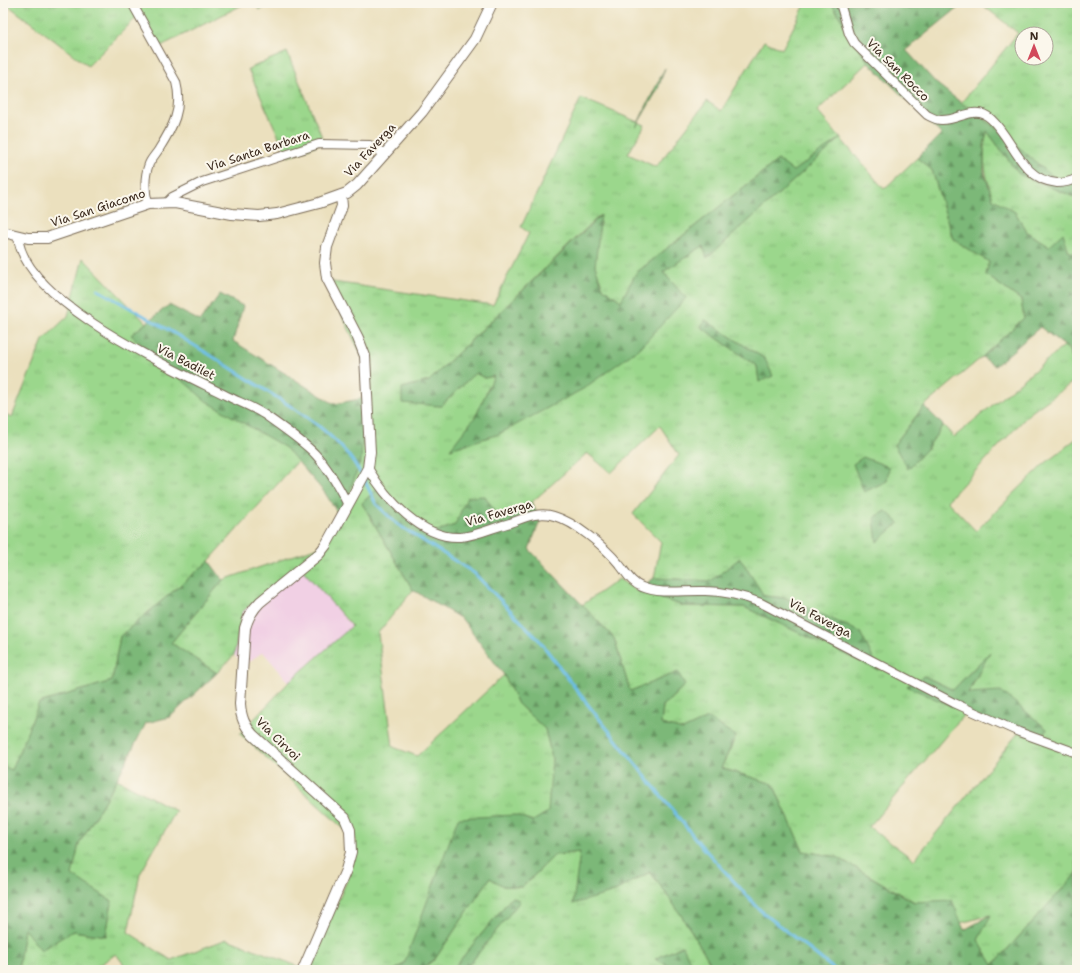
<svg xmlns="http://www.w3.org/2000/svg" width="1080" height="973" viewBox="0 0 1080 973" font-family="'Shantell Sans',sans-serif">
<defs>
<pattern id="grass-tufts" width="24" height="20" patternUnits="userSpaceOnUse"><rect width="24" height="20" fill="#9bd78c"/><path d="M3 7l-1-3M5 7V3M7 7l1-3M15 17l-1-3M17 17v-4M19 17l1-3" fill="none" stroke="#86b978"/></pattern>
<pattern id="forest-firs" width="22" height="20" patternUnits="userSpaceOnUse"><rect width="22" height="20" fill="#7cb878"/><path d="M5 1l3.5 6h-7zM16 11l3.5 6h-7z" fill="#679662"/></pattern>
</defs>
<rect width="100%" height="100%" fill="#fbf7ec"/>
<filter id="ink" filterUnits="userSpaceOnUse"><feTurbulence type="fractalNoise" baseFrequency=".025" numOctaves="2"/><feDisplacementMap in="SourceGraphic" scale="8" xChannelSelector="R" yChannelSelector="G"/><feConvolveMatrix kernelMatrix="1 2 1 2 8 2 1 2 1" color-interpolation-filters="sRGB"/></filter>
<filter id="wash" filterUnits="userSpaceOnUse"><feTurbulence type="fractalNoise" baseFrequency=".012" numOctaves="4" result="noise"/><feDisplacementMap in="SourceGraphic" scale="16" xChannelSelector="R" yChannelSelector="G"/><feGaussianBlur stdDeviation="0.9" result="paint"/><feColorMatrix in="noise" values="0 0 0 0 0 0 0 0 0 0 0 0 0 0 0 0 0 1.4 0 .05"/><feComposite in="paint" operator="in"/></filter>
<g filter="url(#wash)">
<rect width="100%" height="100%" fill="#ebe0be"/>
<!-- built -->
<path fill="#f1d0e4" d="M 300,566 L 352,627 L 289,682 L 263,652 L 245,664 L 234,655 L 242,612 Z"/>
<!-- grass -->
<path fill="url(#grass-tufts)" stroke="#6b8055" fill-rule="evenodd" d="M 5,3 L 246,3 L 159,47 L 140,14 L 88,66 Z
M 255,3 L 275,3 L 259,10 Z
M 806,3 L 831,3 L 868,62 L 817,111 L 884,189 L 917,158 L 932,170 L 953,239 L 989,262 L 986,275 L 1021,300 L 1024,318 L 982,357 L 924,406 L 894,445 L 908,468 L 926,450 L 943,425 L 954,437 L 1064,346 C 1074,353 1077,368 1077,379 L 1030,413 L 947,501 L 976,531 L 1043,465 L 1077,438 L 1077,828 L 1074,830 L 1077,873 L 993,965 L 978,940 L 990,915 L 961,923 L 952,901 L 915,902 L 837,857 L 803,851 L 773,784 L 721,768 L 736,737 L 708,718 L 683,730 L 661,724 L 663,706 L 685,685 L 678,673 L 630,691 L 614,638 L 582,605 L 619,579 L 637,591 L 684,606 L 744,607 L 878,670 L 786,598 L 764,596 L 740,559 L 711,581 L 654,578 L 661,542 L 633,514 L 679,455 L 660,426 L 611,473 L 587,453 L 532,502 L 499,519 L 485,496 L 455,525 L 429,534 L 377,489 L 362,503 L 413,590 L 378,633 L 393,747 L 417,756 L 504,675 L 518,704 L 545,729 L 552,758 L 549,812 L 533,821 L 515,815 L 404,964 L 395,970 L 309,970 L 350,873 L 356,840 L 240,734 L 289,682 L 352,626 L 300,567 L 242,612 L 234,655 L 217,673 L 171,643 L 223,580 L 321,546 L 340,517 L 361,460 L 363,359 L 326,281 L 493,305 L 529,233 L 521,227 L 581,98 L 645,125 L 628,154 L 656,167 L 707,101 L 721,111 L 764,41 L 782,49 ZM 837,141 L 707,258 L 703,245 L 663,272 L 685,298 L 451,449 L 475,417 L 494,376 L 485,378 L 475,373 L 441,406 L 402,388 L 429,381 L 600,215 L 595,266 L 603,288 L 621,301 L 636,273 L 778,160 L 793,172 ZM 705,320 L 765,359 L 759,381 L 757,366 L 702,327 ZM 989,653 L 968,694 L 1019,732 L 914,860 L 869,827 L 966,712 L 907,686 L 924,676 L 953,690 Z
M 889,3 L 921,3 L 909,9 Z
M 980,3 L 1077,3 L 1077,185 L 1053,177 L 998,129 L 961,103 L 1018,33 ZM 1022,34 L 1046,34 L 1046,58 L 1022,58 Z
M 287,52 L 324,142 L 288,157 L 248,69 Z
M 987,131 L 1019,174 L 1077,198 L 1077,253 L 1069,252 L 1049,246 L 1027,232 L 1015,212 L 993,199 C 985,173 981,158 987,131 Z
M 83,258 L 146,323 L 131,335 L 286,448 L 298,461 L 209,561 L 120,636 L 112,681 L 39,703 L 12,771 L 3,766 L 3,413 L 12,417 L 43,340 L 68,316 Z
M 117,779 L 176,811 L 140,874 L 128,932 L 171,960 L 227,939 L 308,970 L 128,970 L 116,954 L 92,970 L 18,970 L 24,928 L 41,949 L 73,931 L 106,936 L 112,901 L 71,875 L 79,844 Z
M 580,852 L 611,893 L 650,872 C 674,903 695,935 714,970 L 694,970 L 682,946 L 656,959 L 674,968 L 674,970 L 465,970 L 519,901 L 512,897 L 452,970 L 420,970 L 435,959 L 490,878 L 503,886 L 522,887 L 555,855 Z"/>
<!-- forest -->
<path fill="url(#forest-firs)" stroke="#5c714b" d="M 831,3 L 889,3 L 909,9 L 921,3 L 964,3 L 906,50 L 936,83 L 973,112 L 998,129 L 1053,177 L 1077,185 L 1077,198 L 1019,174 L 987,131 L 984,145 L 984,172 L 993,199 L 1015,212 L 1027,232 L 1049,246 L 1063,233 L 1069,252 L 1077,253 L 1077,370 L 1070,350 L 1040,327 L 995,366 L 982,357 L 1024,318 L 1021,300 L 986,275 L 989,262 L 953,239 L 932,170 L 917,158 L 941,134 L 868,62 Z
M 665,68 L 658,89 L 636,127 Z
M 841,138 L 707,258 L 703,246 L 663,272 L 686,298 L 640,348 L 583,389 L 499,434 L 450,449 L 475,417 L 494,376 L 485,378 L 475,373 L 441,406 L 402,403 L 402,388 L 429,381 L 601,215 L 595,266 L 603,288 L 621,301 L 636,273 L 778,160 L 793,171 Z
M 220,294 L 243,306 L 233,341 L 334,404 L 365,398 L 361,460 L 340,517 L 325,493 L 286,448 L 206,401 L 131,335 L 169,305 L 200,321 Z
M 705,320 L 765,359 L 773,376 L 759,382 L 757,366 L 701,327 Z
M 924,406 L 943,425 L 926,450 L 908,469 L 894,445 Z
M 863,457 L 889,467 L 887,481 L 864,492 L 853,464 Z
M 377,489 L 429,534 L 455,525 L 467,497 L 485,496 L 499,519 L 532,502 L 540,521 L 529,549 L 614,638 L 630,691 L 678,672 L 685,685 L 663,706 L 661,724 L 683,730 L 708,718 L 736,736 L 721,768 L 773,784 L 803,851 L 837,857 L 914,902 L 952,900 L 964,930 L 991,915 L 978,940 L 993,965 L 1077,873 L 1077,970 L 714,970 C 695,935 674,903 650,872 L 611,893 L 573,904 L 580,852 L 555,855 L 522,887 L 503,886 L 490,878 L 435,959 L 420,970 L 395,970 L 404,964 L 458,818 L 515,815 L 533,821 L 548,812 L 552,758 L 545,729 L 518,704 L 504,675 L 462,619 L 413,590 L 362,503 Z
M 886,511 L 899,523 L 877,542 L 874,518 Z
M 740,558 L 764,596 L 786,598 L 860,632 L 879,670 L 744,607 L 684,606 L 637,591 L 654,578 L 711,581 Z
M 209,561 L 223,580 L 171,643 L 217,673 L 170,717 L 146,723 L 117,779 L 79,844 L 72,875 L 112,901 L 106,936 L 73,931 L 41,950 L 24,929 L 18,970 L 3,970 L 3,766 L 12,770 L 39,703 L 112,681 L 120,636 Z
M 990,652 L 968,693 L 1001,691 L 1047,729 L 1044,735 C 996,728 951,706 907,686 L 924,676 L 953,690 Z
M 512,897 L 520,901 L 465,970 L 452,970 Z
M 683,946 L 694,970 L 674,970 L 673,968 L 655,959 Z"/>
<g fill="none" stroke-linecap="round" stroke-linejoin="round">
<!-- stream -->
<path stroke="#6bbee7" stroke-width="3" d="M 98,290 C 153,320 207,352 259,386 C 297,411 339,433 361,474
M 364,479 L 376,504 L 397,524 L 474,573 L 539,640 L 589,706 L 699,843 L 760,910 L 835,970"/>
</g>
</g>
<g filter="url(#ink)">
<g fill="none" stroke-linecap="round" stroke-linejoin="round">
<defs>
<path id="minor" d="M 132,3 L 176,82 C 183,109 173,127 159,149 C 156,154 151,159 149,164 C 144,177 145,192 148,204
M 840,3 L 849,34 L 854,43 L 927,115 C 931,117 936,120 941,120 C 959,121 975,104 991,119 C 1014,140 1021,180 1057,183 C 1064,183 1070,182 1077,178
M 166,203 L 172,197 L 202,182 L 319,144 L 370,145 L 385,154
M 18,237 C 25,303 172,368 227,396 C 239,402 253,407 265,415 C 279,425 304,442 315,454 C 329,469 339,487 348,505
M 368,468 C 386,499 422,539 460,537 C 477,536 494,527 510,523 C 524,518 539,511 554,516 C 575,522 605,547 619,564 C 626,572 631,583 642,587 C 661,595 685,590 705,591 C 725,591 743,596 761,603 L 954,703 L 1019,732 L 1077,753"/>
<path id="tertiary" d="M 3,232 L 28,238 L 47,238 L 148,204 L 175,203 L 232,214 L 259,216 L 277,214 L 319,203 L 347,193 L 357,185 L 422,112 L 475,39 L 492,3
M 303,970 L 346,870 L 351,852 L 350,830 L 345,818 L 253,735 C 244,725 241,717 240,704 L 245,628 C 248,617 252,610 260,602 L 319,554 L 326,545 L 368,468 L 370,452 L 365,356 L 358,338 L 327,278 L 325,263 L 327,247 L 342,206 L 341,195"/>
</defs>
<!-- minor casing -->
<use href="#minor" stroke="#796a56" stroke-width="10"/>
<!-- tertiary casing -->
<use href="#tertiary" stroke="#796a56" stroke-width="12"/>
<!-- minor -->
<use href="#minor" stroke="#fff" stroke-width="8"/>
<!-- tertiary -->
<use href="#tertiary" stroke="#fff" stroke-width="10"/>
</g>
</g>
<g text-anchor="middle" stroke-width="4" stroke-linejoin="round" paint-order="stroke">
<!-- street labels -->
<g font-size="12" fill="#3b2a1e" stroke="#fbf7ec">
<text transform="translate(898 70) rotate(45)" y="4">Via San Rocco</text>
<text transform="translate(370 150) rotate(-47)" y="4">Via Faverga</text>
<text transform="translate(258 151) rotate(-18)" y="4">Via Santa Barbara</text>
<text transform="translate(98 208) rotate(-18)" y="4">Via San Giacomo</text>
<text transform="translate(186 362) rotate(27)" y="4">Via Badilet</text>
<text transform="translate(499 513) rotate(-16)" y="4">Via Faverga</text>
<text transform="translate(820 618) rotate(28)" y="4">Via Faverga</text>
<text transform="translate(278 739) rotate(44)" y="4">Via Cirvoi</text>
</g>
</g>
<!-- margin -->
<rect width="1080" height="973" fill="none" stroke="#fbf7ec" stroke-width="16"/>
<!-- north arrow -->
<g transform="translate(1034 46)"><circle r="19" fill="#fbf7ec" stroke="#aea59a"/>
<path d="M0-3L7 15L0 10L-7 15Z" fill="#d1495b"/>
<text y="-6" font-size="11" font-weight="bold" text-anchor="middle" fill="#3b2a1e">N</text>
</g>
</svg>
